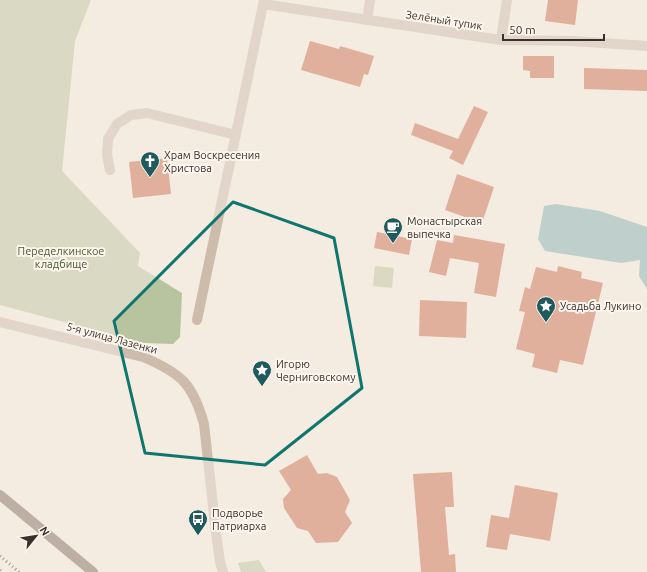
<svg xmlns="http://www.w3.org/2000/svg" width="647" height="572" viewBox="0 0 647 572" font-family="Ubuntu,sans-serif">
<rect width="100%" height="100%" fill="#f4ebe1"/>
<!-- green -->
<path fill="#b8c4a0" d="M 0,0 L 91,0 L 75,41 L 62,171 L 140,253 L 138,266 L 182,293 L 180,337 L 173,344 L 143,343 L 0,305 Z
M 375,266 L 394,268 L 392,288 L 373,286 Z
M 259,560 L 266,572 L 241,572 L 238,563 Z"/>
<!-- water -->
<path fill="#7fb0b2" d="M 556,204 L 600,211 L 647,227 L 647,289 L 639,276 L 640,260 L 621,263 L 545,251 L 538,239 L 544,206 Z"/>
<!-- building -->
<path fill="#c8694b" d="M 548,0 L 578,0 L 575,25 L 545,21 Z
M 310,41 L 339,49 L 340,46 L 374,56 L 368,75 L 364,74 L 360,87 L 301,70 Z
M 523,56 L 554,56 L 554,78 L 530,78 L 530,71 L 523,70 Z
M 584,68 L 647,70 L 647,91 L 584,89 Z
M 474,106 L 488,112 L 463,165 L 449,158 L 453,151 L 411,135 L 415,123 L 458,139 Z
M 167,158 L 171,194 L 133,198 L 129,162 Z
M 457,174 L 494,187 L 482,223 L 445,210 Z
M 377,232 L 412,239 L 409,255 L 374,248 Z
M 454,235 L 505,244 L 496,297 L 474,293 L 479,263 L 450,258 L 446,276 L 429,272 L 437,240 L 453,243 Z
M 558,266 L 582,272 L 581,278 L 603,283 L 583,365 L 560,360 L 557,373 L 532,367 L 535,354 L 516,349 L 525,312 L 519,311 L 525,287 L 530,289 L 536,267 L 557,272 Z
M 420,300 L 467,302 L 466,338 L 419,336 Z
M 307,455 L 318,474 L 327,473 L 337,477 L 350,500 L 345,512 L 352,523 L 338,542 L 316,543 L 308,531 L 297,528 L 284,508 L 283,499 L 291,490 L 279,471 Z
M 452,472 L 454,507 L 445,507 L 449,555 L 455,554 L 456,572 L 421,572 L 413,474 Z
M 515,485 L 558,493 L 550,541 L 510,534 L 507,550 L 486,547 L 491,515 L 509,518 Z"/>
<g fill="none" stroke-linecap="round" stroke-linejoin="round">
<!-- minor -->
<path stroke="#cdbbac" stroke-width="10" d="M 263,4 L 501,40 L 572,41 L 647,46
M 367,20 L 370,0
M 501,40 L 507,0
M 110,170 L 107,155 L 108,139 L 117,124 L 131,115 L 147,113 L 236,135
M 197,320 L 264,0
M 0,322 L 143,357 C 181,373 193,384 204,424 L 216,533 L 220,562 L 223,572"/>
<!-- major -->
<path stroke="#7d675c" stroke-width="10" d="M 0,495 L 93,572"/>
<!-- rail -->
<path stroke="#3b302b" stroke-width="3" stroke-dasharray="1 3" stroke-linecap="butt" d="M 0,556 L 19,572
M 0,570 L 2,572"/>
</g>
<!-- marked area -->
<path d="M0 0H647V572H0ZM 233,202 L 334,238 L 362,388 L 265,465 L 145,453 L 114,321 Z" fill="#f4ebe1" fill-opacity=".55" fill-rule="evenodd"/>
<path fill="none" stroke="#0f766e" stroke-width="3" stroke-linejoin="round" d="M 233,202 L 334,238 L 362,388 L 265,465 L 145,453 L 114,321 Z"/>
<!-- icons -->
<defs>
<symbol id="church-pin" viewBox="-11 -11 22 30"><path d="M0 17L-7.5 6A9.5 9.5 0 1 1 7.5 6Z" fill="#1f5a5e" stroke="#fbf5ee"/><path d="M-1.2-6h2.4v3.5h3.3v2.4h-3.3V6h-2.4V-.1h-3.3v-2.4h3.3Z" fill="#fff"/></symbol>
<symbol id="cafe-pin" viewBox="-11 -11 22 30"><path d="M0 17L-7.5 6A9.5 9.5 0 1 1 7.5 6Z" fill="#1f5a5e" stroke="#fbf5ee"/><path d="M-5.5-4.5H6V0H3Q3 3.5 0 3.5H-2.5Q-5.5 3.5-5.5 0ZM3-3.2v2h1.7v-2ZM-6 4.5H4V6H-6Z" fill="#fff"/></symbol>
<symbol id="sight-pin" viewBox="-11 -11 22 30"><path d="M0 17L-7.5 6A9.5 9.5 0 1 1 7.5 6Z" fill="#1f5a5e" stroke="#fbf5ee"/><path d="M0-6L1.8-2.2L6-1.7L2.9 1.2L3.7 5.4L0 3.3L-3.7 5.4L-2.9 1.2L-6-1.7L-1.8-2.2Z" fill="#fff"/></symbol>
<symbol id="bus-pin" viewBox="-11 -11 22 30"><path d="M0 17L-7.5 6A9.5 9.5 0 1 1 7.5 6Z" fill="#1f5a5e" stroke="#fbf5ee"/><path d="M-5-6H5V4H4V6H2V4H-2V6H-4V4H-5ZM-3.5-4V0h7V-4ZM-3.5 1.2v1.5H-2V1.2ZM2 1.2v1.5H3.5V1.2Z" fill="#fff"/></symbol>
</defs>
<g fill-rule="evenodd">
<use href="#church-pin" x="139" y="150" width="22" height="30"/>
<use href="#cafe-pin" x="382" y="216" width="22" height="30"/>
<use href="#sight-pin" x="535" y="295" width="22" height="30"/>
<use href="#sight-pin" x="251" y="359" width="22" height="30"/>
<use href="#bus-pin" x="187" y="508" width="22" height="30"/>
</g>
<g text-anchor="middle" stroke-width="4" stroke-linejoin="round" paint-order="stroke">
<!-- street labels -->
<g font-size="11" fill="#3b302b" stroke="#fbf5ee">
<text transform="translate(444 20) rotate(9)" y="4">Зелёный тупик</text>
<text transform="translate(112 338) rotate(15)" y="4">5-я улица Лазенки</text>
</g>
<!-- poi labels -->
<g font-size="11" fill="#3b302b" stroke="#fbf5ee" text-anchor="start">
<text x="164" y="159">Храм Воскресения<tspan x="164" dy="13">Христова</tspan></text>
<text x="407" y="225">Монастырская<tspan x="407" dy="13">выпечка</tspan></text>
<text x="560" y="310">Усадьба Лукино</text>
<text x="276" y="368">Игорю<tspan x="276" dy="13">Черниговскому</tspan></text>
<text x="212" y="517">Подворье<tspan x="212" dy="13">Патриарха</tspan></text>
</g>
<!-- park labels -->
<g font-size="11" fill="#4a5a2e" stroke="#fbf5ee">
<text x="61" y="255">Переделкинское<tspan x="61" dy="13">кладбище</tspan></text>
</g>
</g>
<!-- north arrow -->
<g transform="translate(36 536) rotate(60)" stroke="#fbf5ee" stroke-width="3" paint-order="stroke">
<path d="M0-3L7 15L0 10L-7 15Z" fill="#3b302b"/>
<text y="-6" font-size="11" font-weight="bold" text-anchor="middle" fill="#3b302b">N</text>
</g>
<!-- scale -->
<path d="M503 34v6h101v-6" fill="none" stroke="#3b302b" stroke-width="2"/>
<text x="509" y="34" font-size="12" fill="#3b302b" stroke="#fbf5ee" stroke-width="3" paint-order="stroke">50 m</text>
</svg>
